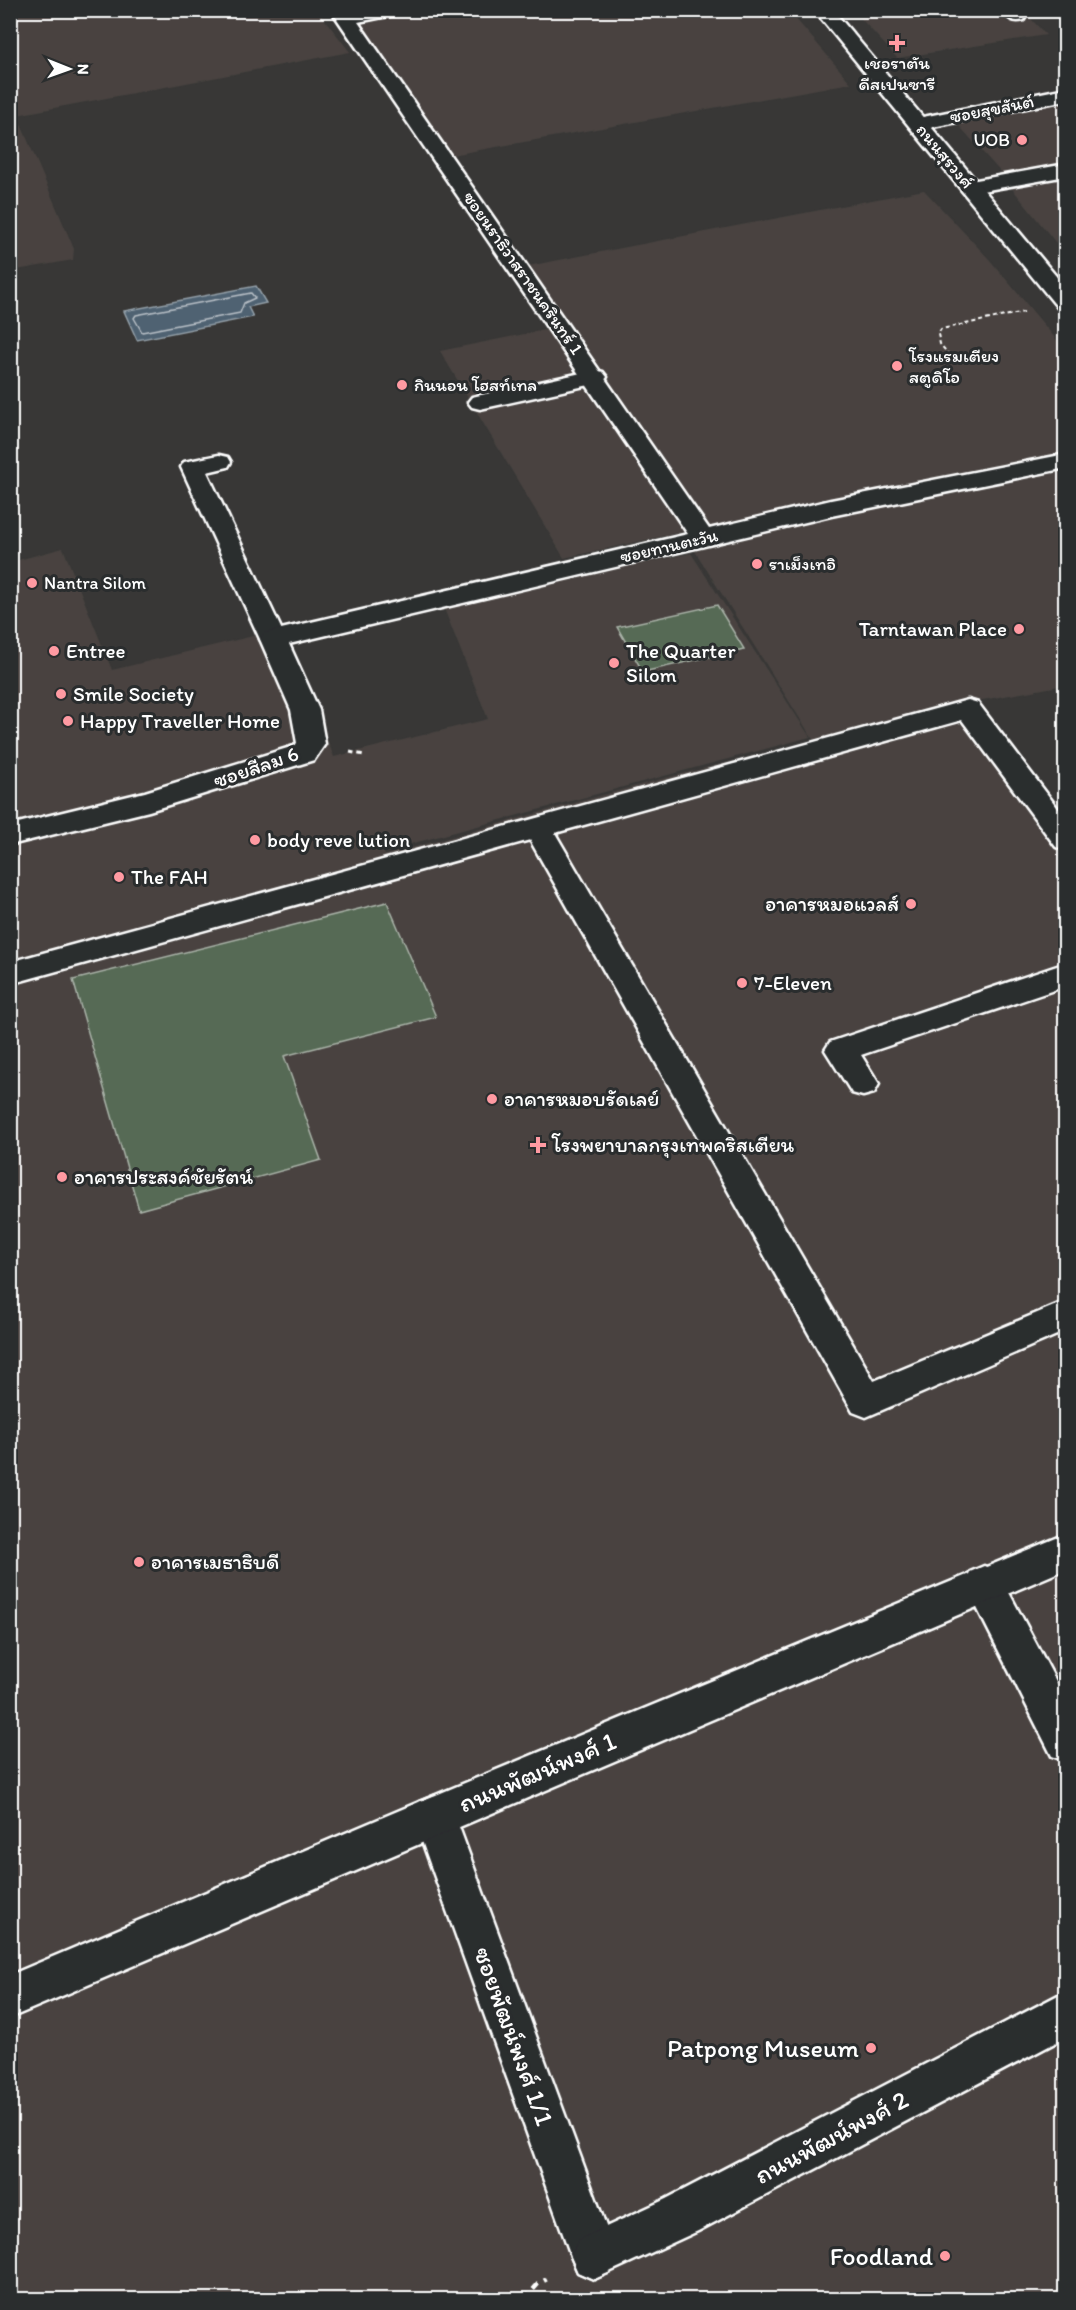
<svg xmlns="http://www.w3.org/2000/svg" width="1076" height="2310" viewBox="0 0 1076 2310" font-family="Itim,'Playpen Sans Thai',sans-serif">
<rect width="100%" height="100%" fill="#383736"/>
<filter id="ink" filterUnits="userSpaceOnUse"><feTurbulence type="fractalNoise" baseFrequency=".0167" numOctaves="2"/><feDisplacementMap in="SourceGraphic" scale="12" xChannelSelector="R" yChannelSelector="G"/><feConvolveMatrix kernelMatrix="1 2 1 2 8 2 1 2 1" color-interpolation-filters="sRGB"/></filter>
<g filter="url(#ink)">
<!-- built -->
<path fill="#484340" d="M 11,10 L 318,11 L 350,52 L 17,115 L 74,249 L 73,260 L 11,271 Z
M 352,11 L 789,11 L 851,83 L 452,155 Z
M 854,11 L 997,11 L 1008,22 L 1031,19 L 1046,35 L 897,58 Z
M 1065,99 L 1065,165 L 1004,176 L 953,119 Z
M 1065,177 L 1066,177 L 1065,254 L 1010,186 Z
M 924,190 L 989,259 L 1065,350 L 1065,685 L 977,701 L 1065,857 L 1065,2299 L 11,2300 L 11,562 L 63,548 L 112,670 L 257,635 L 288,642 L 334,757 L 488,719 L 443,606 L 691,553 L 810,737 L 384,851 L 377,840 L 385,855 L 661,779 L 814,741 L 683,532 L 564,558 L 440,351 L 549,329 L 560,346 L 580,341 L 528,266 Z"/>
<!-- green -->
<path fill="#576a54" stroke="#abb4aa" stroke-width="1.5" d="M 717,605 L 744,649 L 643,672 L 617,627 Z
M 387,902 L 436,1017 L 284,1056 L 321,1160 L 139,1210 L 73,980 Z"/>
<!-- water -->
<path fill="#4f6272" stroke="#95a1aa" stroke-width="1.5" d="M 256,286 L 266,303 L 248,307 L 253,317 L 137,340 L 124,311 Z"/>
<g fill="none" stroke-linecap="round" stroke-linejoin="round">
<!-- shore -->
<path stroke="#b9c0c7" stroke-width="1.5" d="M 251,293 L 255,298 L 244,303 L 240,313 L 142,332 L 134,318 L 136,315 Z"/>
<defs>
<path id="service" d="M 1002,10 L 1022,10 L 1026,16 L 1024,20 C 1013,23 1008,19 1002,10 Z
M 595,370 L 603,372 L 607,377 L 603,382 L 480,409 L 472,407 L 468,402 L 472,397 Z
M 219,455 L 228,457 L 231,462 L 228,467 L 207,472 L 286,639 L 282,645 L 273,647 L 264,645 L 260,639 L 181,467 L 184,462 Z
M 968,700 L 978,703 L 1066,819 L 1066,850 L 1056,847 L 962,720 L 555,833 L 874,1381 L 1066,1301 L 1066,1331 L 866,1417 L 853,1412 L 530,840 L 10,984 L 10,962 Z
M 1066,963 L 1066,986 L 861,1055 L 879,1084 L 874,1093 L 863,1096 L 852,1093 L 825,1050 L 830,1042 Z
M 984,1566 L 998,1572 L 1066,1700 L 1066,1761 L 1052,1756 L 965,1584 L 970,1572 Z
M 434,1796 L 449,1802 L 455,1816 L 617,2256 L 610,2272 L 594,2279 L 578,2272 L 571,2256 L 413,1816 L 419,1802 Z"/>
<path id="minor" d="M 331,10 L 400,10 L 398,14 L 358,22 L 709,529 L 831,500 L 1066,454 L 1066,468 L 831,516 L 289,644 L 319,710 L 325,744 L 314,760 L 149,811 L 10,845 L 10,825 L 145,792 L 294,746 L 297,743 L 291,710 L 260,639 L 264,633 L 688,534 Z
M 1066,88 L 1066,100 L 918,130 L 911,128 L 908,124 L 911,120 L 918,118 Z
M 1066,164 L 1066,176 L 971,193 L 964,191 L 960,187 L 964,183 L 971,181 Z
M 1066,1534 L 1066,1569 L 10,2018 L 10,1975 L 419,1802 Z
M 1066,1991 L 1066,2037 L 698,2231 L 594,2279 L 578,2272 L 571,2256 L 578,2240 L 666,2199 Z"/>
<path id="secondary" d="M 814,10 L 833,10 L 1066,288 L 1066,310 L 1058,308 Z"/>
</defs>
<!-- service casing -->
<use href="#service" stroke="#fff" stroke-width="5"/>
<!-- minor casing -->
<use href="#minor" stroke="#fff" stroke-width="5"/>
<!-- secondary casing -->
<use href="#secondary" stroke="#fff" stroke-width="5"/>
<!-- path-far2 -->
<path stroke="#fff" stroke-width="2" stroke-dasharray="4 3" stroke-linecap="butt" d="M 954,361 L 940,344 L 938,334 L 941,329 L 1024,312"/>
<!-- path-far1 -->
<path stroke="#fff" stroke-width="3" stroke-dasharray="4.5 4" stroke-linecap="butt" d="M 350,752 L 364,755"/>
<!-- path -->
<path stroke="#fff" stroke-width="4.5" stroke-dasharray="8 6" stroke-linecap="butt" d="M 524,2300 L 538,2284 L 547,2279"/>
<!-- service -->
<use href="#service" fill="#2a2d2e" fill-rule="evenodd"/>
<!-- minor -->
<use href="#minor" fill="#2a2d2e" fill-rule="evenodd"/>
<!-- secondary -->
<use href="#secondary" fill="#2a2d2e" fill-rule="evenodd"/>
</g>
</g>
<!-- markers -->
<g fill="#ff9aa2" stroke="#2a2d2e" stroke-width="2">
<path d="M894 34h6v6h6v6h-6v6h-6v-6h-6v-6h6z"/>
<circle cx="1022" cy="140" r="6"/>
<circle cx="897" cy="366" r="6"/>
<circle cx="402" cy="385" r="6"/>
<circle cx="757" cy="564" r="6"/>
<circle cx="32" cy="583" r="6"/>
<circle cx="1019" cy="629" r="6"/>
<circle cx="54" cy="651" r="6"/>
<circle cx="614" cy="663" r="6"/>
<circle cx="61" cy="694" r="6"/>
<circle cx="68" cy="721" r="6"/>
<circle cx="255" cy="840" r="6"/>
<circle cx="119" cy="877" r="6"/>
<circle cx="911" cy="904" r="6"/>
<circle cx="742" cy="983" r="6"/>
<circle cx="492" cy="1099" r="6"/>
<path d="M535 1136h6v6h6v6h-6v6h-6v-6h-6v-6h6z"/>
<circle cx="62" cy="1177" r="6"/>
<circle cx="139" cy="1562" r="6"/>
<circle cx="871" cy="2048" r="6"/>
<circle cx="945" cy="2256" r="6"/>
</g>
<g text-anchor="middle" stroke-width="6" stroke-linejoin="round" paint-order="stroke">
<!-- far-poi labels -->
<g font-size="18" fill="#fff" stroke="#2a2d2e" text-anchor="start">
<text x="897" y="69" text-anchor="middle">เชอราตัน<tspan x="897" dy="21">ดีสเปนซารี</tspan></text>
<text x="1010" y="146" text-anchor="end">UOB</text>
<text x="909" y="362">โรงแรมเตียง<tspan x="909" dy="21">สตูดิโอ</tspan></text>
<text x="414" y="391">กินนอน โฮสท์เทล</text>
<text x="769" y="570">ราเม็งเทอิ</text>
<text x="44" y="589">Nantra Silom</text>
</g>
<!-- far-street labels -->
<g font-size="18" fill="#fff" stroke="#2a2d2e">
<text transform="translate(992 109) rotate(-11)" y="6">ซอยสุขสันต์</text>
<text transform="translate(945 156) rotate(50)" y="6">ถนนสุรวงศ์</text>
<text transform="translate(523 273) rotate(55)" y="6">ซอยนราธิวาสราชนครินทร์ 1</text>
<text transform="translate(669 546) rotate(-13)" y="6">ซอยทานตะวัน</text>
</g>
<!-- poi labels -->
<g font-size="21" fill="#fff" stroke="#2a2d2e" text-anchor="start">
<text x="1007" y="636" text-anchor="end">Tarntawan Place</text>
<text x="66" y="658">Entree</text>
<text x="626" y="658">The Quarter<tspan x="626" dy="24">Silom</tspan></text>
<text x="73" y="701">Smile Society</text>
<text x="80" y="728">Happy Traveller Home</text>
<text x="267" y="847">body reve lution</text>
<text x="131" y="884">The FAH</text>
<text x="899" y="911" text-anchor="end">อาคารหมอแวลส์</text>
<text x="754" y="990">7-Eleven</text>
<text x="504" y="1106">อาคารหมอบรัดเลย์</text>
<text x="552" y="1152">โรงพยาบาลกรุงเทพคริสเตียน</text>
<text x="74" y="1184">อาคารประสงค์ชัยรัตน์</text>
<text x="151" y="1569">อาคารเมธาธิบดี</text>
</g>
<!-- street labels -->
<g font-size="21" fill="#fff" stroke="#2a2d2e">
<text transform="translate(256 767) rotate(-19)" y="7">ซอยสีลม 6</text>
</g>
<!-- near-street labels -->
<g font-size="26" fill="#fff" stroke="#2a2d2e">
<text transform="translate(537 1772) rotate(-23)" y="9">ถนนพัฒน์พงศ์ 1</text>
<text transform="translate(514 2036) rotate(70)" y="9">ซอยพัฒน์พงศ์ 1/1</text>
<text transform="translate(831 2137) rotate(-28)" y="9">ถนนพัฒน์พงศ์ 2</text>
</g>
<!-- near-poi labels -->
<g font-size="26" fill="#fff" stroke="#2a2d2e" text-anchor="end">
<text x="859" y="2057">Patpong Museum</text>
<text x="933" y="2265">Foodland</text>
</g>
</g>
<!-- margin -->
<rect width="1076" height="2310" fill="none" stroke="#2a2d2e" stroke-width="36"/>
<rect x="18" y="18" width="1040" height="2274" fill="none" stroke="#fff" stroke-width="2" filter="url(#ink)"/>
<!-- north arrow -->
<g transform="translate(69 69) rotate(91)" stroke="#2a2d2e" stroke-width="4.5" paint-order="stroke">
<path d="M0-4.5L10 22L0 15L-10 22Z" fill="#ffffff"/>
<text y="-9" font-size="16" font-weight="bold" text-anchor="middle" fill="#ffffff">N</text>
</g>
</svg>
